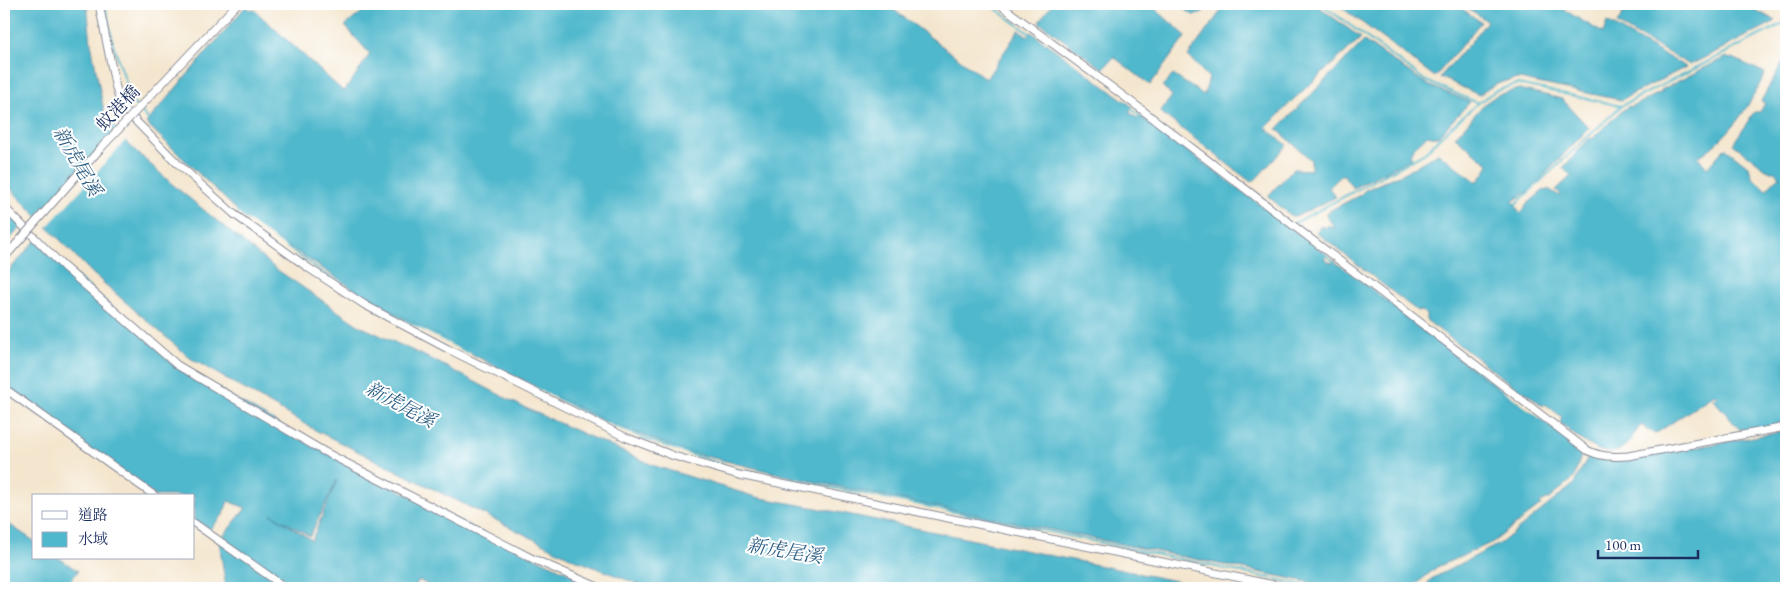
<svg xmlns="http://www.w3.org/2000/svg" width="1790" height="592" viewBox="0 0 1790 592" font-family="'EB Garamond','Noto Serif TC',serif">
<rect width="100%" height="100%" fill="#fff"/>
<filter id="ink" filterUnits="userSpaceOnUse"><feTurbulence type="fractalNoise" baseFrequency=".02" numOctaves="2"/><feDisplacementMap in="SourceGraphic" scale="10" xChannelSelector="R" yChannelSelector="G"/><feConvolveMatrix kernelMatrix="1 2 1 2 8 2 1 2 1" color-interpolation-filters="sRGB"/></filter>
<filter id="wash" filterUnits="userSpaceOnUse"><feTurbulence type="fractalNoise" baseFrequency=".0096" numOctaves="4" result="noise"/><feDisplacementMap in="SourceGraphic" scale="20" xChannelSelector="R" yChannelSelector="G"/><feGaussianBlur stdDeviation="1.12" result="paint"/><feColorMatrix in="noise" values="0 0 0 0 0 0 0 0 0 0 0 0 0 0 0 0 0 1.4 0 .05"/><feComposite in="paint" operator="in"/></filter>
<g filter="url(#wash)">
<rect width="100%" height="100%" fill="#f4e6ce"/>
<!-- water -->
<path fill="#4fb8cc" stroke="#357495" fill-rule="evenodd" d="M 4,4 L 87,4 L 91,43 L 104,112 L 127,143 L 172,184 L 276,269 L 358,325 L 439,363 L 521,406 L 655,466 L 756,497 L 827,510 L 1210,588 L 653,588 L 635,583 L 576,560 L 315,430 L 190,358 L 92,273 L 4,182 Z
M 372,4 L 886,4 L 986,79 L 1019,30 L 1028,36 L 1031,32 L 1133,107 L 1129,112 L 1137,118 L 1138,116 L 1327,255 L 1324,258 L 1331,263 L 1334,261 L 1440,345 L 1582,452 L 1574,478 L 1549,499 L 1546,499 L 1540,503 L 1541,505 L 1493,542 L 1437,567 L 1411,588 L 1337,588 L 796,478 L 684,451 L 610,423 L 506,372 L 369,299 L 245,218 L 146,123 L 246,6 L 251,10 L 253,9 L 344,92 L 370,54 L 345,26 Z
M 1052,4 L 1155,4 L 1153,7 L 1186,36 L 1150,85 L 1114,57 L 1103,69 L 1039,22 Z
M 1177,4 L 1209,4 L 1201,14 L 1193,15 Z
M 1226,4 L 1315,4 L 1361,38 L 1294,99 L 1266,128 L 1287,145 L 1256,179 L 1251,182 L 1160,112 L 1172,96 L 1162,86 L 1173,75 L 1204,95 L 1209,78 L 1188,56 Z
M 1337,4 L 1455,4 L 1481,22 L 1435,77 Z
M 1462,4 L 1554,4 L 1603,33 L 1607,22 L 1686,67 L 1621,100 L 1528,81 C 1512,75 1492,85 1479,95 L 1440,77 L 1476,36 L 1487,21 Z
M 1629,4 L 1744,4 L 1776,21 L 1690,65 L 1617,24 Z
M 1364,41 L 1428,85 L 1470,102 L 1437,137 L 1427,135 C 1422,142 1412,147 1410,155 L 1412,158 L 1353,188 L 1343,174 L 1329,188 L 1336,197 L 1295,217 L 1292,217 L 1268,196 L 1293,169 L 1311,170 L 1311,160 L 1277,129 Z
M 1786,56 L 1786,422 L 1745,431 L 1739,429 L 1713,399 L 1717,396 L 1715,394 L 1655,434 L 1641,425 C 1635,432 1629,444 1621,449 C 1602,462 1574,434 1560,423 L 1562,417 L 1545,404 L 1543,406 L 1527,393 L 1522,392 L 1426,320 L 1426,314 L 1420,310 L 1417,311 L 1316,232 L 1321,226 L 1325,228 L 1328,225 L 1335,228 L 1325,214 L 1327,212 L 1360,195 L 1365,190 L 1406,172 L 1438,153 L 1477,182 L 1485,172 L 1489,164 L 1455,137 L 1484,104 L 1497,95 L 1519,89 L 1562,99 L 1589,128 L 1530,190 L 1513,201 L 1520,213 L 1526,208 L 1525,206 L 1544,190 L 1546,191 L 1548,189 L 1560,196 L 1561,194 L 1556,190 L 1571,176 L 1563,168 L 1590,138 L 1592,139 L 1619,113 L 1629,106 L 1630,107 L 1662,92 L 1661,90 L 1726,57 L 1730,59 L 1733,58 L 1765,73 C 1750,106 1729,138 1698,157 L 1707,168 L 1723,150 L 1726,149 L 1748,166 L 1753,178 L 1766,190 L 1776,179 L 1780,177 L 1776,172 L 1770,172 L 1733,144 L 1754,112 L 1760,112 L 1765,103 L 1761,101 Z
M 4,206 L 22,226 L 4,245 Z
M 36,240 L 183,369 L 345,462 L 491,537 L 602,588 L 433,588 L 419,580 L 414,588 L 226,588 L 219,541 L 246,508 L 228,501 L 223,515 L 207,532 L 194,523 L 194,496 L 155,496 L 4,389 L 4,276 ZM 337,480 L 312,540 L 271,514 L 310,536 Z
M 1786,431 L 1786,588 L 1424,588 L 1433,578 L 1501,543 L 1573,485 L 1588,457 L 1620,461 Z
M 4,521 L 34,541 L 34,558 L 59,558 L 78,571 L 65,588 L 4,588 Z"/>
<!-- pier -->
<path fill="#f4e6ce" d="M 119,129 L 127,139 L 45,229 L 36,220 Z"/>
<g fill="none" stroke-linecap="round" stroke-linejoin="round">
<!-- stream -->
<path stroke="#4fb8cc" stroke-width="2" d="M 105,4 L 113,44 L 133,103 L 137,107
M 989,4 L 1032,35
M 1321,4 L 1426,81 L 1478,103
M 1130,108 L 1284,223
M 140,110 L 149,120
M 1516,204 L 1621,106 L 1786,22
M 237,211 L 245,218
M 249,220 L 316,268 L 359,296 L 467,352
M 1293,224 L 1425,153 L 1441,136 L 1478,103 L 1495,91 L 1518,84 L 1621,106
M 1312,244 L 1334,261
M 1342,267 L 1590,458
M 525,381 L 583,412 L 648,440 L 735,469 L 916,504 L 1317,588"/>
</g>
</g>
<g filter="url(#ink)">
<g fill="none" stroke-linecap="round" stroke-linejoin="round">
<defs>
<path id="minor" d="M 99,4 L 115,84 L 121,106 L 177,163 L 234,214 L 307,267 L 365,305 L 448,349 L 625,437 L 674,456 L 739,475 L 1289,588
M 999,4 L 1137,106 L 1587,450 C 1600,457 1613,457 1628,456 L 1786,427
M 4,207 L 64,267 L 177,365 L 323,451 L 533,559 L 600,588
M 4,388 L 155,496
M 194,523 L 286,588"/>
</defs>
<!-- minor casing -->
<use href="#minor" stroke="#888a96" stroke-width="9"/>
<!-- minor -->
<use href="#minor" stroke="#fff" stroke-width="7"/>
<defs>
<path id="minor-bridge" d="M 4,258 L 100,149 L 237,4"/>
</defs>
<!-- minor-bridge casing -->
<use href="#minor-bridge" stroke="#888a96" stroke-width="9" stroke-linecap="butt"/>
<!-- minor-bridge -->
<use href="#minor-bridge" stroke="#fff" stroke-width="7"/>
</g>
</g>
<g text-anchor="middle" stroke-width="4" stroke-linejoin="round" paint-order="stroke">
<!-- street labels -->
<g font-size="18" fill="#1b2f5e" stroke="#fff">
<text transform="translate(118 108) rotate(-47)" y="6">蚊港橋</text>
</g>
<!-- water labels -->
<g font-size="19" font-style="italic" fill="#2d5f84" stroke="#fff">
<text transform="translate(78 161) rotate(60)" y="7">新虎尾溪</text>
<text transform="translate(401 404) rotate(28)" y="7">新虎尾溪</text>
<text transform="translate(785 550) rotate(9)" y="7">新虎尾溪</text>
</g>
</g>
<!-- margin -->
<rect width="1790" height="592" fill="none" stroke="#fff" stroke-width="20"/>
<!-- legend -->
<rect x="32" y="494" width="162" height="65" fill="#ffffff" stroke="#a4acbf"/>
<rect x="42" y="511" width="25" height="8" fill="#ffffff" stroke="#a4acbf"/>
<text x="78" y="520" font-size="15" fill="#1b2f5e">道路</text>
<rect x="42" y="532" width="25" height="15" fill="#4fb8cc" stroke="#a4acbf"/>
<text x="78" y="544" font-size="15" fill="#1b2f5e">水域</text>
<!-- scale -->
<path d="M1598 550v8h100v-8" fill="none" stroke="#1b2f5e" stroke-width="2.5"/>
<text x="1605" y="550" font-size="15" fill="#1b2f5e" stroke="#ffffff" stroke-width="4" paint-order="stroke">100 m</text>
</svg>
